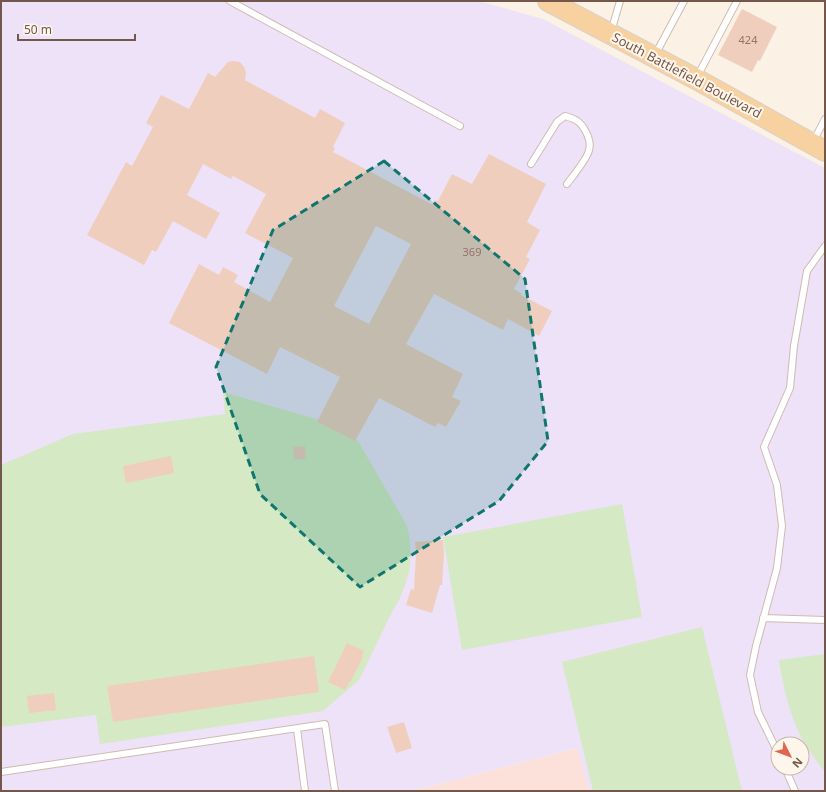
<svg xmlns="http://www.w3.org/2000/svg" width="826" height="792" viewBox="0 0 826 792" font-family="'Noto Sans',sans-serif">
<rect width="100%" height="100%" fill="#fbf1e5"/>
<!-- commercial -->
<path fill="#fbe1d9" d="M 578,748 L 589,791 L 412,791 L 451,781 Z"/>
<!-- education -->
<path fill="#eee2f8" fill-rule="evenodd" d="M 1,1 L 479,1 L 543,19 L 825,168 L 825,791 L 589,791 L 577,748 L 412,791 L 1,791 ZM 778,744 L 802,744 L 802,768 L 778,768 Z"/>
<!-- green -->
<path fill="#d5e9c4" d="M 223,392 L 316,419 L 358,441 L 406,524 L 409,534 L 411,555 L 409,572 L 405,585 L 399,600 L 392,612 L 359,680 L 323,711 L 100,744 L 96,715 L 1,727 L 1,465 L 73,434 L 225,414 Z
M 622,504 L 642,617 L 462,650 L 443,537 Z
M 702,627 L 742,791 L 593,791 L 562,662 Z
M 825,654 L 825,772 C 817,762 810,752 803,741 C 790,716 783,688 779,660 Z"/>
<!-- building -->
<path fill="#f0cebe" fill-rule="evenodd" d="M 742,9 L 777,27 L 760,61 L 758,60 L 752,72 L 718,55 Z
M 233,61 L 240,62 L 244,67 L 246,72 L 245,80 L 315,118 L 320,109 L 345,123 L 333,147 L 335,148 L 333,152 L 433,205 L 435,200 L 438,201 L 452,174 L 472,184 L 489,154 L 546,184 L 527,222 L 540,230 L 526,257 L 530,259 L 514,289 L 522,294 L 521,295 L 552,311 L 539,336 L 508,319 L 503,330 L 434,294 L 406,344 L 463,374 L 452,397 L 461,401 L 446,427 L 438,423 L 435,427 L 379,398 L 355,441 L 317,422 L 340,377 L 280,347 L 267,374 L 169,323 L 199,264 L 219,275 L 223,267 L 238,275 L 234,282 L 270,302 L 293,258 L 245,233 L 266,194 L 233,176 L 231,179 L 203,164 L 187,195 L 220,213 L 206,239 L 173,221 L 156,252 L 152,250 L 144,265 L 87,235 L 126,162 L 132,166 L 153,127 L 146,123 L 161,95 L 189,109 L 208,73 L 215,77 L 228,62 ZM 376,226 L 411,244 L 369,324 L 334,306 Z
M 305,446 L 306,459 L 294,460 L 293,447 Z
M 171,456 L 174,473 L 126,483 L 123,466 Z
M 443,540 L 444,553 L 442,585 L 440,585 L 432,613 L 406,605 L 411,589 L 414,590 L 416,554 L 415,542 Z
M 347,643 L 364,651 L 362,656 L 363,657 L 351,681 L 350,681 L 345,690 L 328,682 Z
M 314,656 L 319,692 L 113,722 L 107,686 Z
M 54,693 L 56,710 L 29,713 L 27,696 Z
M 404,722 L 412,748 L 396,753 L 387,727 Z"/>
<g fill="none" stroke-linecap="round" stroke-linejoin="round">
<defs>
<path id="service" d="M 230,1 L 460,126
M 611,32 L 620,1
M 655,55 L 684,1
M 697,77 L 737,1
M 813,142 L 825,119
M 531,164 L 557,122 L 565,116 C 576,119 581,122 586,132 C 589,138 591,144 589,150 C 588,158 572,177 567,184
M 763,618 L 825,620
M 297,729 L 305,791
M 778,753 L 758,712 L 750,675 L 756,646 L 777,568 L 782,526 L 777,485 L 764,447 L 790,388 L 794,346 L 807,271 L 825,246
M 785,768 L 795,791
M 1,772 L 325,724 L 335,791"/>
<path id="primary" d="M 548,1 L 696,79 L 825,151"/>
</defs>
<!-- service casing -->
<use href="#service" stroke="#cfbbaf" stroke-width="8"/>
<!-- primary casing -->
<use href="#primary" stroke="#d8d0cd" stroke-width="22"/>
<!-- service -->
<use href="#service" stroke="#fff" stroke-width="6"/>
<!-- primary -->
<use href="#primary" stroke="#f8d1a0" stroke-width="20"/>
</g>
<!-- marked area -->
<path fill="#0f766e" fill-opacity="0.2" stroke="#0f766e" stroke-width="3" stroke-dasharray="8 5" stroke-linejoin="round" d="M 384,161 L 525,279 L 548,441 L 499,501 L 360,587 L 260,494 L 216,367 L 273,230 Z"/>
<g text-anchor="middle" stroke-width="4" stroke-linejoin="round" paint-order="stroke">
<!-- number labels -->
<g font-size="11" fill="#927568">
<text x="748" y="44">424</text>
<text x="472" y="256">369</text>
</g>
<!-- street labels -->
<g font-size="13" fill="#73574b" stroke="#fef6eb">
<text transform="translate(687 75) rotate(28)" y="5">South Battlefield Boulevard</text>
</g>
</g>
<!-- border -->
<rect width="826" height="792" fill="none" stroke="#73574b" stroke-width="4"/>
<!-- north arrow -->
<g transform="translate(790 756) rotate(132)"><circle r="19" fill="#fef6eb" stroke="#c6b6ab"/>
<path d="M0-3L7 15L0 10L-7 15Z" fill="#e1654f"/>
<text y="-6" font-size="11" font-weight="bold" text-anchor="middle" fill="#73574b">N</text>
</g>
<!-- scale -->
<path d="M18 34v6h117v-6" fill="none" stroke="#73574b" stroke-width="2"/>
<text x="24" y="34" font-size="12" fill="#73574b" stroke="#fef6eb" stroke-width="3" paint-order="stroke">50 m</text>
</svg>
